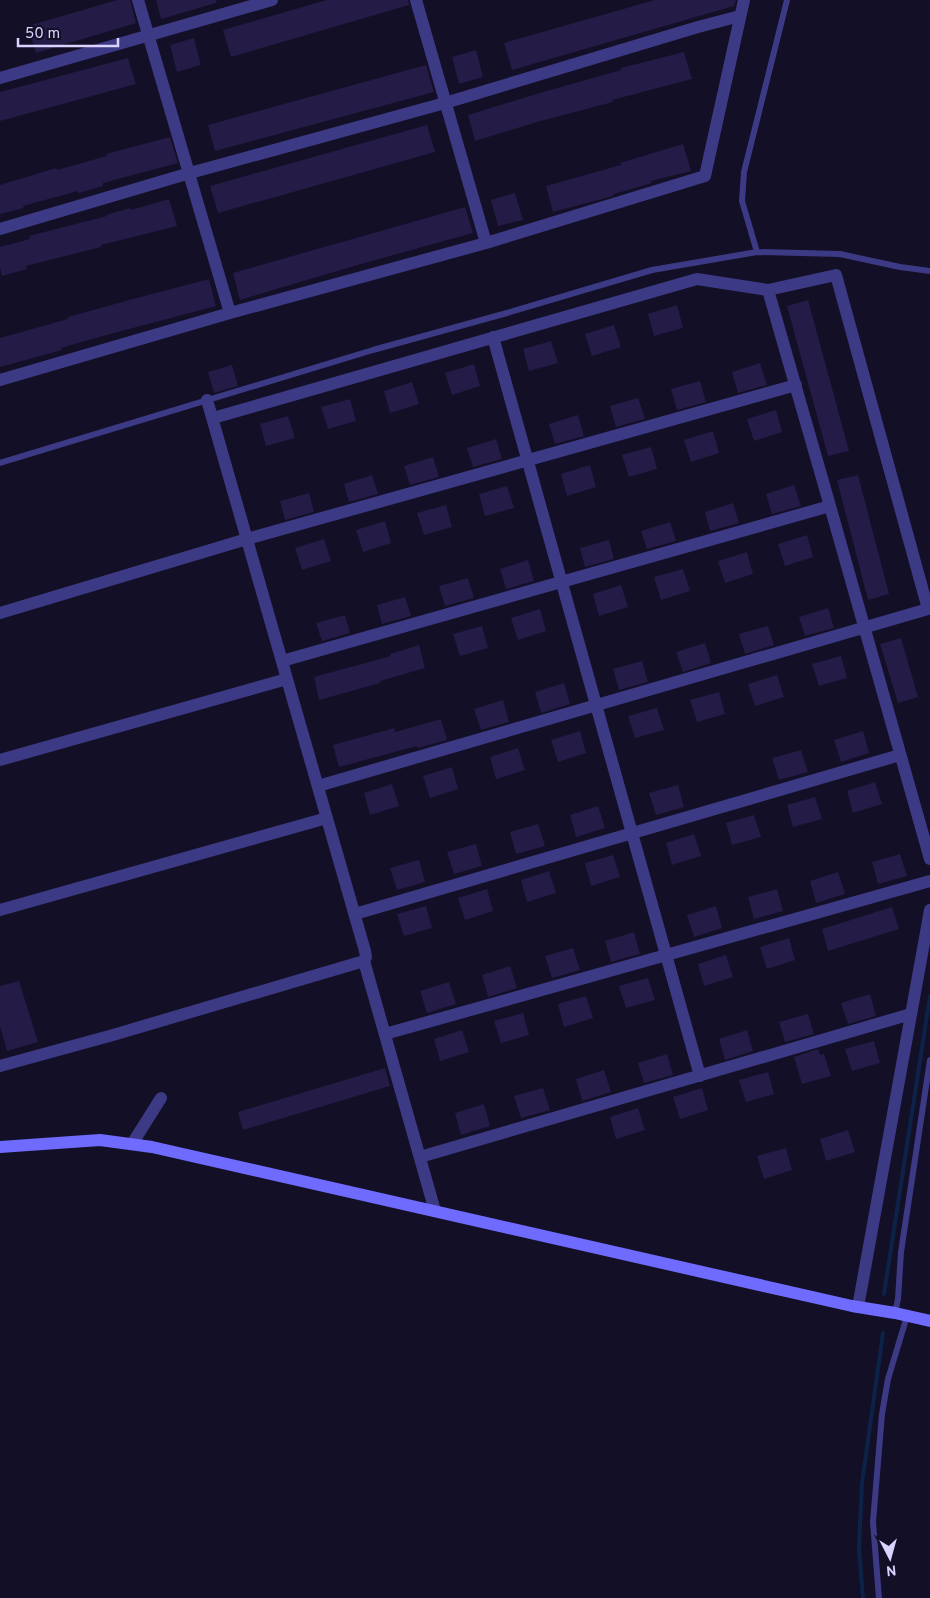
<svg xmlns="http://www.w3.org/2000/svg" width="930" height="1598" viewBox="0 0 930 1598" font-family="Overpass,sans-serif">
<rect width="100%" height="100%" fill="#130f26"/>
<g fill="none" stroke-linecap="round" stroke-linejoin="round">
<!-- stream -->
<path stroke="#0c2248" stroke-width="4" d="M 884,1294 L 930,996
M 863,1598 L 859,1548 L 862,1483 L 883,1333"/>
</g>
<!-- building -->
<path fill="#241b47" d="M 117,0 L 130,0 L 136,23 L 36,53 L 28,26 Z
M 156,0 L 216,0 L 216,3 L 161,19 Z
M 327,0 L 408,0 L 409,5 L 231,57 L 223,30 Z
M 655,0 L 736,0 L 734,6 L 512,70 L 504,43 Z
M 194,38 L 201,65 L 177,72 L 170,45 Z
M 476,50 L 483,77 L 459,84 L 452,57 Z
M 684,52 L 692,79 L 612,100 L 613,102 L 537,122 L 475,141 L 468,115 L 543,92 L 621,70 L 621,68 Z
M 128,58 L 136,84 L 0,121 L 0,92 Z
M 426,65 L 434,92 L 215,151 L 208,125 Z
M 427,125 L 435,152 L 218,213 L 210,186 Z
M 170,137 L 178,163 L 103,183 L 103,186 L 79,193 L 78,191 L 23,206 L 24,208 L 0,214 L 0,185 L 56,168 L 57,170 L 107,156 L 106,154 Z
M 683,144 L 691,171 L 651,181 L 652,183 L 614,194 L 613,196 L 553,212 L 546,186 L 621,165 L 620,163 Z
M 515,193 L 523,220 L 498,226 L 491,200 Z
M 169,199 L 177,226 L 101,245 L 101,247 L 26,266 L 27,269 L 2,276 L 0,267 L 0,247 L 30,239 L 29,236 L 107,216 L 106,215 L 130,208 L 131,210 Z
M 465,207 L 473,233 L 361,264 L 240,300 L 233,273 Z
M 209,279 L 216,306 L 99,337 L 61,348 L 62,350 L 0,367 L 0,338 L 68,319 L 68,317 L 133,299 Z
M 808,300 L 849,451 L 828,456 L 787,306 Z
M 677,305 L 683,328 L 654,336 L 648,314 Z
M 614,325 L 621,347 L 592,356 L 585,334 Z
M 551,341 L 558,363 L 529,371 L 523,349 Z
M 760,363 L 767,385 L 738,393 L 732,372 Z
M 474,364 L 480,386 L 452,395 L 445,373 Z
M 232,365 L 238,386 L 214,393 L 208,372 Z
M 700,381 L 706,402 L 677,410 L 671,389 Z
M 412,382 L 419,404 L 390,413 L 384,391 Z
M 638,398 L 645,419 L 616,427 L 610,406 Z
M 350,399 L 356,421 L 328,429 L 321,407 Z
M 776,410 L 782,432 L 754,441 L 747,419 Z
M 578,415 L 584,436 L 555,444 L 549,424 Z
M 288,416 L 295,438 L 266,446 L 260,424 Z
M 713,431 L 719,453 L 691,462 L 684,440 Z
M 496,439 L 502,459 L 473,467 L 467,448 Z
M 651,447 L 657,469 L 629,477 L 622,455 Z
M 433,457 L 439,477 L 410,485 L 404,466 Z
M 590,465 L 596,487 L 567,496 L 561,474 Z
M 372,475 L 378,494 L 349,502 L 344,484 Z
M 858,475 L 889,594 L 868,600 L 837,480 Z
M 794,485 L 801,506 L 772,514 L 766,494 Z
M 507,486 L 514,508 L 485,516 L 479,494 Z
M 309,493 L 314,512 L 285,520 L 280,501 Z
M 733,503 L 739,523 L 710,531 L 705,512 Z
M 446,505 L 452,527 L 424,535 L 417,513 Z
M 385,521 L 391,543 L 363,552 L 356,530 Z
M 670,522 L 676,541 L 647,549 L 641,531 Z
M 807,535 L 813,557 L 785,566 L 778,544 Z
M 324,539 L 331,561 L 302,570 L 295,548 Z
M 609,540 L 614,559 L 585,567 L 580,548 Z
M 747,552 L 753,574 L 725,583 L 718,561 Z
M 528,560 L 534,581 L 506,589 L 500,569 Z
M 683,569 L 690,591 L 661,600 L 654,577 Z
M 468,578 L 474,598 L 445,606 L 439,586 Z
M 621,585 L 628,607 L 599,616 L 593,594 Z
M 405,597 L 411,616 L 382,624 L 377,605 Z
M 828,608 L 834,628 L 805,636 L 799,617 Z
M 540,609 L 546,631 L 518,640 L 511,618 Z
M 345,615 L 350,633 L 322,641 L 316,623 Z
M 482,626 L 488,648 L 460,656 L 453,634 Z
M 768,626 L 774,645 L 745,654 L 739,634 Z
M 901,638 L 918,697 L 898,703 L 880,644 Z
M 705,643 L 711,663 L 683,672 L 676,652 Z
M 419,645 L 425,668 L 380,681 L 380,683 L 319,700 L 314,677 L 391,656 L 390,654 Z
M 841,656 L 847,678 L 819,686 L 812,664 Z
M 642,661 L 648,682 L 619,690 L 613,669 Z
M 777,675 L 784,697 L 755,706 L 748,684 Z
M 564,683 L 570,704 L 541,713 L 535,692 Z
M 719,692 L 725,714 L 697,722 L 690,700 Z
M 503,700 L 509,722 L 481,730 L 474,709 Z
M 657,708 L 664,730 L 635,738 L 628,716 Z
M 441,719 L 447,740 L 418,748 L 417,746 L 339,767 L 333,745 L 394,728 L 395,732 Z
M 580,731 L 586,753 L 558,762 L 551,740 Z
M 863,731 L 869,753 L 841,762 L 834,740 Z
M 518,748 L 525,770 L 496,779 L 490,757 Z
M 801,750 L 808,772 L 779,780 L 772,758 Z
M 452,767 L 458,789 L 430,798 L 423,776 Z
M 875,782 L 882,804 L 853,813 L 847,791 Z
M 392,784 L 399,806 L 370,815 L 364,793 Z
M 678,785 L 684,807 L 656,815 L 649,793 Z
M 815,797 L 822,819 L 793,827 L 787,805 Z
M 598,806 L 605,828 L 576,837 L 570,815 Z
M 754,815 L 761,837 L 732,845 L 726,823 Z
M 538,824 L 545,846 L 516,854 L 510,832 Z
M 694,834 L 701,856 L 672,865 L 666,843 Z
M 476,844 L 482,866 L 454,874 L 447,852 Z
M 900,854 L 907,876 L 878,884 L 872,862 Z
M 613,855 L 620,877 L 591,886 L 585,863 Z
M 419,860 L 425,882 L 397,890 L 390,868 Z
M 549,871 L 556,893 L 527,902 L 521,880 Z
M 838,872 L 845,894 L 816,903 L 810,881 Z
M 487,889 L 493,911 L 465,920 L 458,898 Z
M 777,889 L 783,911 L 754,919 L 748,897 Z
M 426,906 L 432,928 L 404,936 L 397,914 Z
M 716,906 L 722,928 L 694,937 L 687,915 Z
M 892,907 L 899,929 L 828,951 L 822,929 Z
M 634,932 L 640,954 L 611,962 L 605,941 Z
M 789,938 L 795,960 L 767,969 L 760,947 Z
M 573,948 L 580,970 L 552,978 L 545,956 Z
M 726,955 L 733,977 L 704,986 L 698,964 Z
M 510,966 L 517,988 L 488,997 L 482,975 Z
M 648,978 L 655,1000 L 626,1008 L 619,986 Z
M 19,981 L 38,1042 L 7,1051 L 0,1026 L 0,986 Z
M 449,982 L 456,1004 L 427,1013 L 420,991 Z
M 870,994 L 876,1016 L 848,1024 L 841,1003 Z
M 586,996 L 593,1018 L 564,1027 L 558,1004 Z
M 523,1013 L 529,1035 L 501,1043 L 494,1021 Z
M 808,1014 L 814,1034 L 785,1042 L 779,1022 Z
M 462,1030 L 469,1052 L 440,1061 L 434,1039 Z
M 747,1030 L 753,1051 L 725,1060 L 719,1039 Z
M 874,1041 L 880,1063 L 852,1071 L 845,1049 Z
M 818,1049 L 820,1055 L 824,1054 L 831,1076 L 802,1084 L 794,1057 Z
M 667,1054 L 673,1075 L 644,1083 L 638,1063 Z
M 385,1068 L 390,1086 L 243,1130 L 238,1112 Z
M 604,1070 L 611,1092 L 582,1101 L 576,1079 Z
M 768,1072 L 774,1094 L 746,1102 L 739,1080 Z
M 543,1088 L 550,1110 L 521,1118 L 514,1096 Z
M 702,1088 L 708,1110 L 680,1119 L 673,1097 Z
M 484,1104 L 490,1126 L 461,1135 L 455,1113 Z
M 638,1108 L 645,1130 L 616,1139 L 610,1117 Z
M 848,1130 L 855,1152 L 826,1161 L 820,1139 Z
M 786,1148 L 792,1170 L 764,1179 L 757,1156 Z"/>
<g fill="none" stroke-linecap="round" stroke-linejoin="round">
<!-- lane -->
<path stroke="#3d3a85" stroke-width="6" d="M 757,252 L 742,201 L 744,172 L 787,0
M 0,463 L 373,350 L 507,313 L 652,270 L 757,252 L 840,254 L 900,267 L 930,271
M 895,1313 L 898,1299 L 901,1252 L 930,1060
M 879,1598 L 873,1522 L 882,1414 L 888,1379 L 907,1316"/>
<!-- street -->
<path stroke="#3d3a85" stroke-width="12" d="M 138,0 L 230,313
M 416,0 L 486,243
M 0,78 L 272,0
M 0,229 L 190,173 L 445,103 L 698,27 L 740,16
M 493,337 L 700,1076
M 0,380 L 230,313 L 486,243 L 705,176 L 744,0
M 207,400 L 365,951 L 366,957 L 364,961 L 435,1211
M 213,418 L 697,279 L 768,290
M 0,613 L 247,539 L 796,385
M 282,661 L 830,506 L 930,859
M 0,760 L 287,679
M 318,786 L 928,609 L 836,275 L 768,290 L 830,506
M 0,910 L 327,818
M 355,914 L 900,755
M 385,1034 L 930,881
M 0,1066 L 113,1035 L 364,961
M 132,1144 L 161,1098
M 420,1157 L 911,1014
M 858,1307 L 930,910"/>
<!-- secondary -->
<path stroke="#6f6bff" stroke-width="12" d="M 0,1147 L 100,1140 L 152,1147 L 852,1306 L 895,1313 L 930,1321"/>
</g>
<!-- north arrow -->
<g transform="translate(890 1558) rotate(174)" stroke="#130f26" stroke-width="4" paint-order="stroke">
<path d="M0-4L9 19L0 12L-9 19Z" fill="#d9d4ff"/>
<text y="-8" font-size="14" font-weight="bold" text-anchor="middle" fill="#d9d4ff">N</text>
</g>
<!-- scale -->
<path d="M18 38v8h100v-8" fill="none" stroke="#d9d4ff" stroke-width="2.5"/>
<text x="25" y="38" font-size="15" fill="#d9d4ff" stroke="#130f26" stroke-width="4" paint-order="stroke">50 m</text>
</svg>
